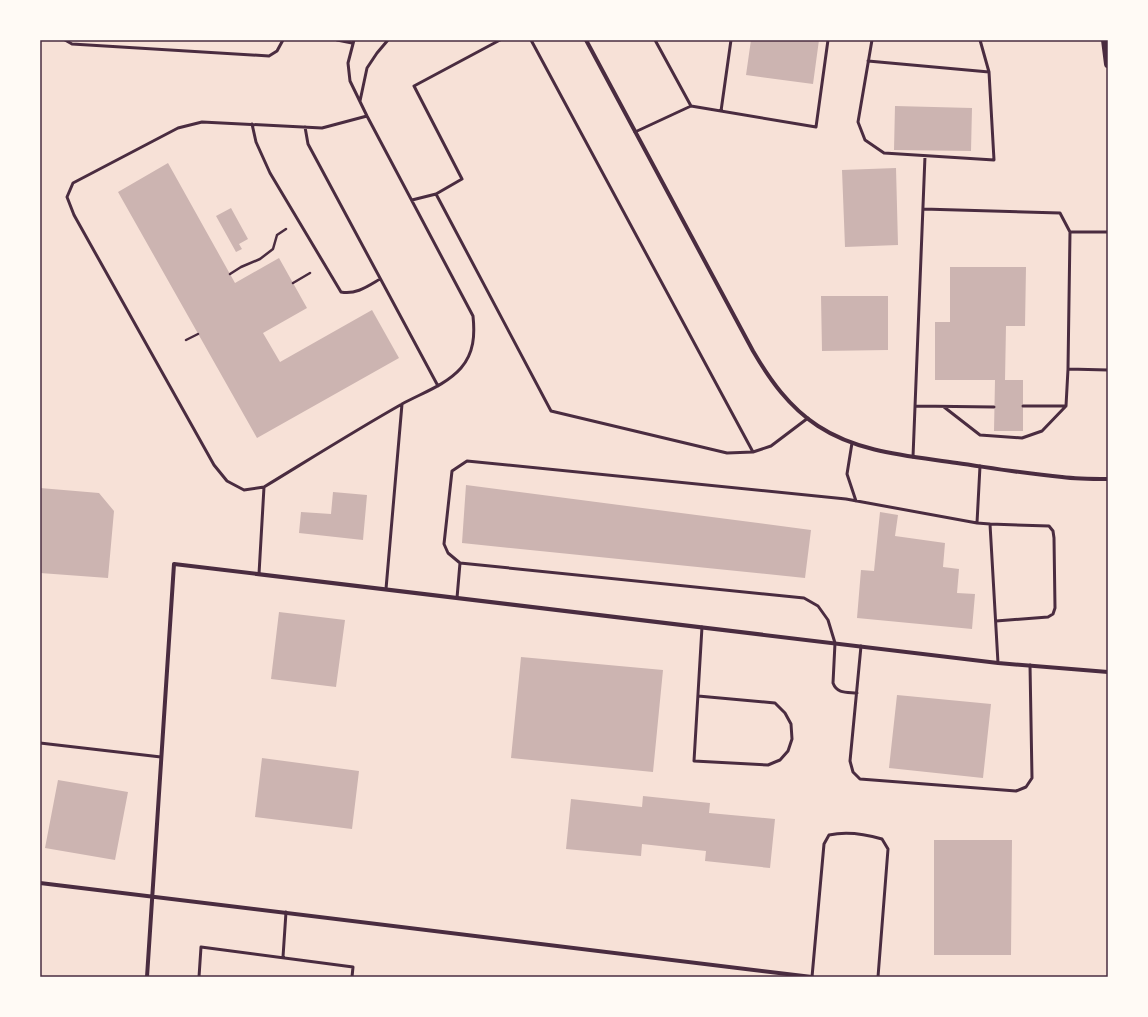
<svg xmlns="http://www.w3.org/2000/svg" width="1148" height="1017" viewBox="0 0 1148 1017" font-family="Lora,serif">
<rect width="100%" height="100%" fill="#f7e1d7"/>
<!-- building -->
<path fill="#ccb4b1" d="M 751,40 L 819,40 L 813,84 L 746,75 Z
M 895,106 L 972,108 L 971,151 L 894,150 Z
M 168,163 L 235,283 L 279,258 L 307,308 L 263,333 L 280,362 L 372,310 L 399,358 L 257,438 L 118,192 Z
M 896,168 L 898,245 L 845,247 L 842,170 Z
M 231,208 L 248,239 L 239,244 L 242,249 L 236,252 L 216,216 Z
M 950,267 L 1026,267 L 1025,326 L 1006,326 L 1005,380 L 1023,380 L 1023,431 L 994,431 L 995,380 L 935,380 L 935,322 L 950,322 Z
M 821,296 L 888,296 L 888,350 L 822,351 Z
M 466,485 L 811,530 L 805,578 L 462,543 Z
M 40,488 L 99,493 L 114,511 L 108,578 L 40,573 Z
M 333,492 L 367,495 L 363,540 L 299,533 L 301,512 L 331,514 Z
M 880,512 L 898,515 L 895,536 L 945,543 L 943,567 L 959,569 L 957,593 L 975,594 L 972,629 L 857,618 L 861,570 L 874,571 Z
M 279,612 L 345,620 L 336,687 L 271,679 Z
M 521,657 L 663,670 L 653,772 L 511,758 Z
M 897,695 L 991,704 L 983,778 L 889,768 Z
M 262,758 L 359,771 L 352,829 L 255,817 Z
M 58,780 L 128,792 L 115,860 L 45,848 Z
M 643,796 L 710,803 L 709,813 L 775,819 L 770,868 L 705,861 L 706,851 L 642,844 L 641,856 L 566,849 L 571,799 L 642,807 Z
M 934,840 L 1012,840 L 1011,955 L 934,955 Z"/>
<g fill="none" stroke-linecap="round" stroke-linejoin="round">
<!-- path -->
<path stroke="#4a2c40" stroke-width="2.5" d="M 230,274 L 241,267 L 260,259 L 273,249 L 277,235 L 286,229
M 293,283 L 310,273
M 186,340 L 198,334"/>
<!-- service -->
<path stroke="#4a2c40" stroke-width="3" d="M 65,40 L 72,44 L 269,56 L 277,51 L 283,40
M 337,40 L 352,43
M 354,40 L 348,63 L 350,81 L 367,116 L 473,316 C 475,335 474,353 461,368 C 446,385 422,393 402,404 C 356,430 310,459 264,487 L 244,490 L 227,481 L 214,465 L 74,215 L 67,197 L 73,183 L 178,128 L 202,122 L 322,128 L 367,116
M 531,40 L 753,452
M 655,40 L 691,106
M 872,40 L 858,122 L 865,140 L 884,153 L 994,160 L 989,72 L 980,40
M 868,61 L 989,72
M 360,101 L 367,68 L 377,53 L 388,40
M 721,111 L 731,40
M 252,124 L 256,142 L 270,173 L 341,292 C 356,295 368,286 380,279
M 305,127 L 308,144 L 438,386
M 635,132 L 691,106 L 816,127 L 828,40
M 436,194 L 462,179 L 414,86 L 500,40
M 412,200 L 436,194 L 551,411 L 727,453 L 753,452 L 771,446 L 808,418
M 923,209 L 1060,213 L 1070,232 L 1068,369 L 1066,406 L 1042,431 L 1022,438 L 980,435 L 944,407
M 1070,232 L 1108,232
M 1068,369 L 1108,370
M 916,406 L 994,407
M 1023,406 L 1066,406
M 852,443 L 847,474 L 856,501
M 913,457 L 925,156
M 980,466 L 977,523 L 990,524 L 998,663
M 990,524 L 1049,526 L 1053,531 L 1054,538 L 1055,608 L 1053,614 L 1048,617 L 996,621
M 460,563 L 804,598 L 818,606 L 828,620 L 835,643 L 833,683 C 837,694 847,692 857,693
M 259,574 L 264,487
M 386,589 L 402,404
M 457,598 L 460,563 L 448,553 L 444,544 L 452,471 L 467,461 L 846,499 L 977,523
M 861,646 L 850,761 L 853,772 L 860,779 L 1016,791 L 1026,787 L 1032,778 L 1030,665
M 698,696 L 775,703 L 785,713 L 791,724 L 792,739 L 788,751 L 780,760 L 768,765 L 694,761 L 702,627
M 40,743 L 161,757
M 283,957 L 286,912
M 199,977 L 201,947 L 353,967 L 352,977
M 812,977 L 824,844 L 829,835 C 847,831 865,834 882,839 L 888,849 L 878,977"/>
<!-- minor -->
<path stroke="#4a2c40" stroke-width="4" d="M 586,40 L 753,351 C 770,380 789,407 818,426 C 859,453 910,456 957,463 C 992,468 1027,474 1062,477 C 1077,479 1093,479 1108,479
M 40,883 L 812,977
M 147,977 L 174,564 L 998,663 L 1108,672"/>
<!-- secondary -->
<path stroke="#4a2c40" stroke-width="8" d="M 1105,40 L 1108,64"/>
</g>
<!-- border -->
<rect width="1148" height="1017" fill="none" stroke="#fffaf5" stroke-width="82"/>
<rect x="41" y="41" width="1066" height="935" fill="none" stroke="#4a2c40" stroke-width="1.5"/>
</svg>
